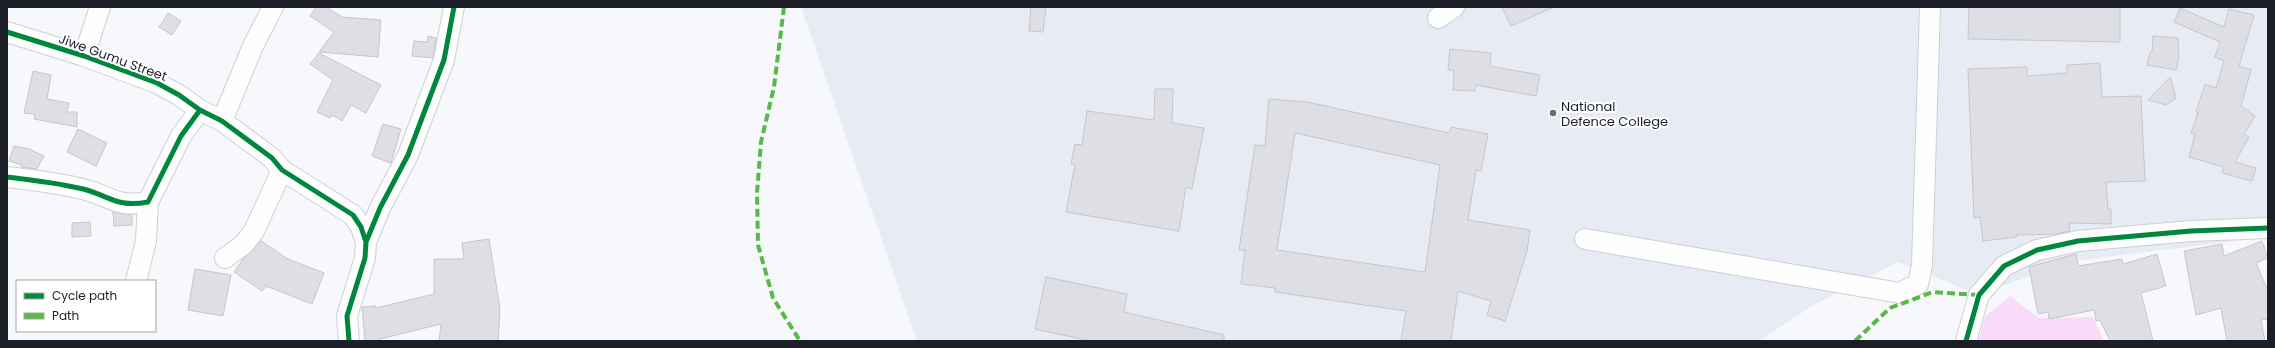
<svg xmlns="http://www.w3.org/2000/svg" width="2275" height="348" viewBox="0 0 2275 348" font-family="Poppins,sans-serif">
<rect width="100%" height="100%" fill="#f6f8fb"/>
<!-- built -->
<path fill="#e7ebf4" d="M 801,7 L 2268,7 L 2268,237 L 2066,262 L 1979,295 L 1898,262 L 1815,304 L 1759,341 L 917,341 Z"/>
<!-- green -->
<path fill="#f8daf9" d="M 2010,296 L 2039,318 L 2093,317 L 2104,341 L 1978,341 L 1985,317 Z"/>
<!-- building -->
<path fill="#dedee4" stroke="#c6c6cc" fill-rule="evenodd" d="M 316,7 L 326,7 L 342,17 L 381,20 L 378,57 L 319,52 L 334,32 L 310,16 Z
M 1031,7 L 1046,7 L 1043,32 L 1029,31 Z
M 1502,7 L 1554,7 L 1511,26 Z
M 1969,7 L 2120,7 L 2120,42 L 1968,39 Z
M 2180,8 L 2224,27 L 2229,9 L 2254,15 L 2239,66 L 2251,70 L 2241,106 L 2255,116 L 2244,134 L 2249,137 L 2235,162 L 2256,168 L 2252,181 L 2222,173 L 2224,167 L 2189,157 L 2195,135 L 2191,133 L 2198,113 L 2196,112 L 2205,84 L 2216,88 L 2224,61 L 2215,57 L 2220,42 L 2174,22 Z
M 168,13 L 181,21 L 172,35 L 159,27 Z
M 428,36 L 436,38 L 433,58 L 412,56 L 414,41 L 427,42 Z
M 2153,36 L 2178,38 L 2179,57 L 2176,70 L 2147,65 L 2150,52 L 2152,52 Z
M 1450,49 L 1491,53 L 1490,66 L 1540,75 L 1536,96 L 1476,85 L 1475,91 L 1453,90 L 1454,70 L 1448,70 Z
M 319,53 L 381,85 L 366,113 L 351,105 L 342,121 L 332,115 L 330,118 L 317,112 L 333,80 L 310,64 Z
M 2100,63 L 2102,97 L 2141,96 L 2145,181 L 2106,182 L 2108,209 L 2111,209 L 2111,224 L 2069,223 L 2070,231 L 2056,234 L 2016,235 L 2017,237 L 1983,241 L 1980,217 L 1974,218 L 1968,69 L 2027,67 L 2027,76 L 2067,73 L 2067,65 Z
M 33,71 L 51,75 L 47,99 L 69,103 L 67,112 L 77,112 L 77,127 L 34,119 L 35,114 L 24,113 Z
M 2170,77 L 2176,98 L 2166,105 L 2148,100 Z
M 1155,89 L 1173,89 L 1172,123 L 1204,128 L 1192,189 L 1186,187 L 1179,231 L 1066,212 L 1075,165 L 1071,164 L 1075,144 L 1082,145 L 1087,111 L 1154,120 Z
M 1269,99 L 1307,102 L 1449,133 L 1451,127 L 1488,134 L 1481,171 L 1476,170 L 1468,220 L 1530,230 L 1527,251 L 1505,321 L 1487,315 L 1491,301 L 1458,291 L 1451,341 L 1401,341 L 1406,311 L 1275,292 L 1275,288 L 1241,284 L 1245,250 L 1239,250 L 1255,145 L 1265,146 ZM 1295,133 L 1440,165 L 1425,272 L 1277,250 Z
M 383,124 L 401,129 L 391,163 L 372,156 Z
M 78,129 L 107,143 L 96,166 L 67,152 Z
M 14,146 L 29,149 L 44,156 L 37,169 L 21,167 L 22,165 L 9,161 Z
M 113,212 L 132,215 L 132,225 L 114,226 Z
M 90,222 L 91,236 L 72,237 L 72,223 Z
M 489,239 L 500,309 L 498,341 L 439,341 L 441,324 L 380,339 L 380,341 L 365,341 L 362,307 L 376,306 L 376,308 L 434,294 L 434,259 L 464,259 L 462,243 Z
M 261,241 L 288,259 L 324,273 L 312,304 L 266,286 L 262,291 L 234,272 L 243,259 Z
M 2262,241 L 2268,258 L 2256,263 L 2268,291 L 2268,319 L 2261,320 L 2265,341 L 2227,341 L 2221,308 L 2196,315 L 2184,251 L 2222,244 L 2224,256 Z
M 2076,254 L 2078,266 L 2122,259 L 2123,264 L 2157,254 L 2166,286 L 2141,293 L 2153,341 L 2110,341 L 2100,320 L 2096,321 L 2094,310 L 2049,319 L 2048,312 L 2038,314 L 2029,267 Z
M 195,269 L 231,275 L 223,316 L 188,310 Z
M 1046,277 L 1127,294 L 1124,312 L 1224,335 L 1224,341 L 1091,341 L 1035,329 Z"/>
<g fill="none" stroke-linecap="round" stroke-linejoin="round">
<defs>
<path id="minor" d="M 1438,18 L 1454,7
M 7,32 L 84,56 L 157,83 L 179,95 L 200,110 L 222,121 L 272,158 L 282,170 L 353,215 L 361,227 L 366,242 L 365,258 L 347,316 L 349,341
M 84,56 L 100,7
M 222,121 L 253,46 L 273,7
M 7,177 C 33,180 58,183 83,189 C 110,196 117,208 148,202 L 181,136 L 200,110
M 1585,239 L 1900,293 L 1918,284 L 1922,265 L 1930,7
M 366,242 L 380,208 L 408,155 L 444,60 L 454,7
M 225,258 L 244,244 L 254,231 L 282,170
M 136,281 L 146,241 L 148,202
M 1966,341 L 1979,295 L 2004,266 L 2037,250 L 2078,241 L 2191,231 L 2268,228"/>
</defs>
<!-- minor casing -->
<use href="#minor" stroke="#cdcfd5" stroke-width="22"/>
<!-- minor -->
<use href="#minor" stroke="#fefefe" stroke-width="20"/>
<!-- quiet -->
<path stroke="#58b947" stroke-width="4" stroke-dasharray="8 4" stroke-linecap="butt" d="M 784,7 L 774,87 L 761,142 L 757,193 L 758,245 L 773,298 L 800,341
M 1855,341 L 1890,308 L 1933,292 L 1979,295"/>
<defs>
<path id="cycleway" d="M 7,32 L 84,56 L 157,83 L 179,95 L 200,110 L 222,121 L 272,158 L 282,170 L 353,215 L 361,227 L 366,242 L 365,258 L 347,316 L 349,341
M 7,177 C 33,180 58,183 83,189 C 110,196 117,208 148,202 L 181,136 L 200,110
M 366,242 L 380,208 L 408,155 L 444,60 L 454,7
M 1966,341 L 1979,295 L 2004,266 L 2037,250 L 2078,241 L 2191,231 L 2268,228"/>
</defs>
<!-- cycleway casing -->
<use href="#cycleway" stroke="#fff" stroke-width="8"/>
<!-- cycleway -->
<use href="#cycleway" stroke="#00873e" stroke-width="5"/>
</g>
<!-- markers -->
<circle fill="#686b72" stroke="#fff" stroke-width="1.5" cx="1553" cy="113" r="4"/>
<g text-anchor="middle" stroke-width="4" stroke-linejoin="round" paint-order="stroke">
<!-- street labels -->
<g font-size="13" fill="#1c1f28" stroke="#fff">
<text transform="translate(113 57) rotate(20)" y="5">Jiwe Gumu Street</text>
</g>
<!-- poi labels -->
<g font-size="13" fill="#1c1f28" stroke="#fff" text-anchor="start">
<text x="1561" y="111">National<tspan x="1561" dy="15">Defence College</tspan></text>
</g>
</g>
<!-- border -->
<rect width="2275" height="348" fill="none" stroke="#1c1f28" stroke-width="16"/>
<!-- legend -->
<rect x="16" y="280" width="140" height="52" fill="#ffffff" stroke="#a4a5a9"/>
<rect x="24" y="293" width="20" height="6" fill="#00873e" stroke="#a4a5a9"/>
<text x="52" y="300" font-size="12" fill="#1c1f28">Cycle path</text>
<rect x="24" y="313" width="20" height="6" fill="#58b947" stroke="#a4a5a9"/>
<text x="52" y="320" font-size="12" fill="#1c1f28">Path</text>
</svg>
